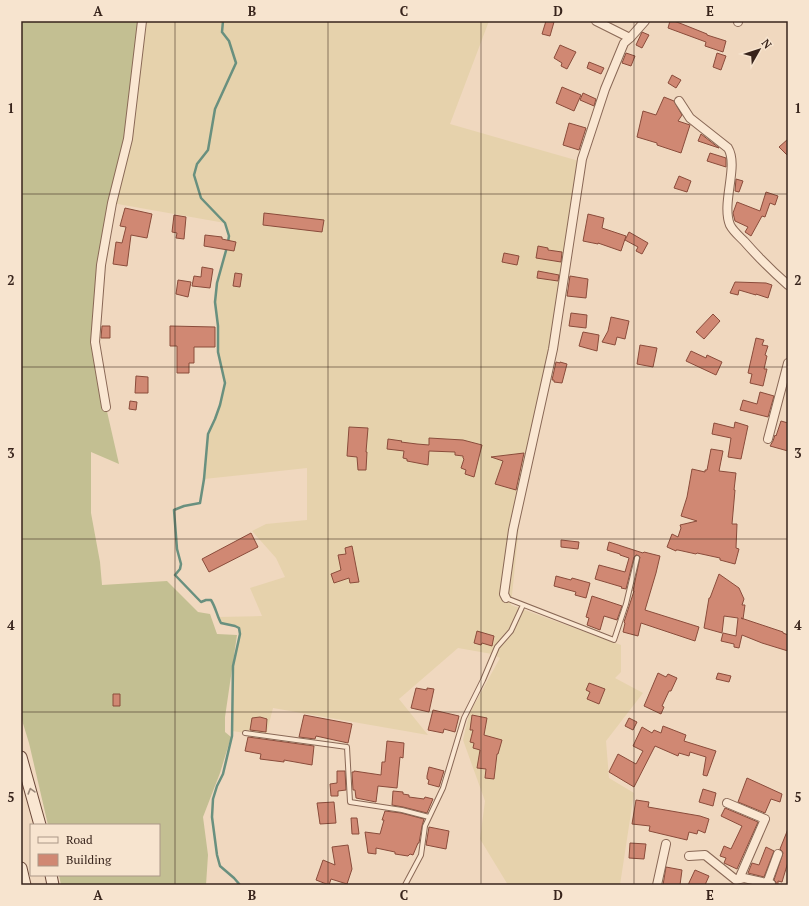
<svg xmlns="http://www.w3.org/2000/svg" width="809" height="906" viewBox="0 0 809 906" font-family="'PT Serif',serif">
<rect width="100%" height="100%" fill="#f0d8bf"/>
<!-- farmland -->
<path fill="#e6d2ac" d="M 142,21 L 489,21 L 450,124 L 586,163 L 530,453 L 530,478 L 522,497 L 511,605 L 621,645 L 621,672 L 615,678 L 643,693 L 606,741 L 609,778 L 634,793 L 620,885 L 508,885 L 480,839 L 485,801 L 463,740 L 469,714 L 500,658 L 492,654 L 458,648 L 399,699 L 428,735 L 273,708 L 266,736 L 232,731 L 233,666 L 240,634 L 239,628 L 235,626 L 221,623 L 218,617 L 262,616 L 250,588 L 285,577 L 276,558 L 252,531 L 266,524 L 307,520 L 307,468 L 204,479 L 208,434 L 215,419 L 220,405 L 225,383 L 218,352 L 218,326 L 215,302 L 217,283 L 225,255 L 229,236 L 225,223 L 112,203 Z"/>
<!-- cemetery -->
<path fill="#c3bf92" d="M 21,21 L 142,21 L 128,139 L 112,203 L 95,342 L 106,407 L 119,464 L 91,452 L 91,513 L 100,562 L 102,585 L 167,581 L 198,612 L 210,614 L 217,634 L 237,635 L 225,717 L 225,732 L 231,737 L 220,773 L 203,817 L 208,855 L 206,885 L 61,885 L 59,875 L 159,875 L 159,825 L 48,825 L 29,743 L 21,717 Z"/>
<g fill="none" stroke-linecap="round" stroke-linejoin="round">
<!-- stream -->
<path stroke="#69907f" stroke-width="2.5" d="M 223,21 L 222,32 L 229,41 L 236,63 L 215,109 L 208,150 L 197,164 L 194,175 L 201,198 L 225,223 L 229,236 L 228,242
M 227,247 L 217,283 L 215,302 L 218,326 L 218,352 L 225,383 L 220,405 L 215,419 L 208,434 L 204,479 L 200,503 L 184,506 L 174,510 L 177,549 L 181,564 L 180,569 L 175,575 L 201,602 L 206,600 L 211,600 C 216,608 217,616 221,623 L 235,626 L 239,628 L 240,634 L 233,666 L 232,736 L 223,774 L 217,786 L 213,799 L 212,817 L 217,855 L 220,866 L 234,878 L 240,885"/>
</g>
<!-- building -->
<path fill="#d08873" stroke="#8a4c3b" d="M 546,21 L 554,22 L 550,36 L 542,34 Z
M 670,21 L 674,21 L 682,24 L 707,34 L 707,35 L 726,41 L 723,52 L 705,46 L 706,42 L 668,28 Z
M 642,32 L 649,35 L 642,48 L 636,45 Z
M 560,45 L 576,52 L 567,69 L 561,66 L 562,63 L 554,58 Z
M 626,53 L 635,56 L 631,66 L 622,63 Z
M 717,53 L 726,56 L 721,70 L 713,67 Z
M 589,62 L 604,68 L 601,74 L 587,68 Z
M 672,75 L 681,80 L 676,88 L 668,83 Z
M 562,87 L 581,95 L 574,111 L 556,103 Z
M 583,93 L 596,99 L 594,106 L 580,100 Z
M 664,97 L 674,101 L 682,115 L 678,121 L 690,125 L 681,153 L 657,145 L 657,143 L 637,137 L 643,111 L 656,115 Z
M 569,123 L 586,128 L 579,150 L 563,145 Z
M 701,134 L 719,148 L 698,141 Z
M 788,139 L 788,156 L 779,147 Z
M 710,153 L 726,158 L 726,167 L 707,161 Z
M 679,176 L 691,181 L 687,192 L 674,188 Z
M 736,179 L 743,181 L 739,192 L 735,191 Z
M 766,192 L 778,196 L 775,205 L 770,203 L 765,217 L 762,216 L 751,236 L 745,232 L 748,227 L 735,221 L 733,213 L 737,202 L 760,211 Z
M 125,208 L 152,214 L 147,238 L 131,235 L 127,266 L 113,264 L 116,242 L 122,243 L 126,227 L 120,226 Z
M 264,213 L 324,220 L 322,232 L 263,225 Z
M 588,214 L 604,218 L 602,228 L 626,236 L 621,251 L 598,243 L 598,244 L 583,241 Z
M 174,215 L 186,217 L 184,239 L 176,238 L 177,233 L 172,232 Z
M 629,232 L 648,243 L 642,254 L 636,251 L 638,247 L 625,240 Z
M 205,235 L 222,237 L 222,239 L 236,242 L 234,251 L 204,246 Z
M 538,246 L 548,248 L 548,250 L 562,252 L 561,262 L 536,258 Z
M 504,253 L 519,256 L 517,265 L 502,262 Z
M 202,267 L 213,269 L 210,288 L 192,286 L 194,276 L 201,277 Z
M 538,271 L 559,275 L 558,281 L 537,278 Z
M 235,273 L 242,274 L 240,287 L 233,286 Z
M 570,276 L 588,279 L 586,298 L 567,296 Z
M 178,280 L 191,282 L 188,297 L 176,294 Z
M 735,282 L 766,283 L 772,285 L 768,298 L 756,294 L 756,295 L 739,290 L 738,295 L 730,293 Z
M 571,313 L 587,315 L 586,328 L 569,326 Z
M 713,314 L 720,321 L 704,339 L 696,332 Z
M 611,317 L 629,321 L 625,339 L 617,337 L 615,345 L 602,342 L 608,331 Z
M 102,326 L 110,326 L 110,338 L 101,338 Z
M 170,326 L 215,327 L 215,347 L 194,347 L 194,363 L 189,363 L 189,373 L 177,373 L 177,346 L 170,346 Z
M 583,332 L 599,335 L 597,351 L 579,346 Z
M 756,338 L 764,340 L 762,345 L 768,346 L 765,355 L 767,356 L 764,369 L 767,369 L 763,386 L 750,383 L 752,374 L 748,373 Z
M 640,345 L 657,348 L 653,367 L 637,364 Z
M 691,351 L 706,358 L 707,355 L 722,362 L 716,375 L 686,361 Z
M 556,362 L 560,363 L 560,362 L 567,364 L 562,383 L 554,382 L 554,380 L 552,380 Z
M 136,376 L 148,377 L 148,393 L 135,393 Z
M 760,392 L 774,396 L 768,417 L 740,410 L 743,400 L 757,404 Z
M 130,401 L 137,402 L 136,410 L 129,409 Z
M 781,421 L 788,423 L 788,451 L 770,446 L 773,441 L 775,435 L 776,436 Z
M 735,422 L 748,426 L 741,459 L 728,457 L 731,438 L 712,434 L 714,423 L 734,428 Z
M 349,427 L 368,428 L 366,452 L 367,452 L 366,470 L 358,470 L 357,457 L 347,456 Z
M 429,438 L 463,440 L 482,445 L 474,477 L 465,474 L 466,470 L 461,468 L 464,459 L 463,458 L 463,456 L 455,455 L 455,452 L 429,451 L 428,465 L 407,461 L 407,459 L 403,458 L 404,451 L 387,449 L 388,439 L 402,441 L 401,442 L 417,444 L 429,445 Z
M 711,449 L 723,451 L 719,471 L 736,473 L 734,490 L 735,490 L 732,524 L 737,524 L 736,548 L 739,549 L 735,564 L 720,560 L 720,558 L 697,553 L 696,554 L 678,550 L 676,550 L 676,551 L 667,547 L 672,534 L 678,537 L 681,528 L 680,525 L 697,521 L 681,516 L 687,497 L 692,469 L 705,472 L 705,470 L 707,470 Z
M 524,453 L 516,490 L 495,484 L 503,461 L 491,457 Z
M 251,533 L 258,547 L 209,572 L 202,559 Z
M 561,540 L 579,542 L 578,549 L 561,547 Z
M 609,542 L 643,553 L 644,552 L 660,556 L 656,573 L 645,610 L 699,627 L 695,641 L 641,623 L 638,636 L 623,632 L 625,623 L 624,622 L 634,591 L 633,591 L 640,557 L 637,555 L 636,555 L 634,557 L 626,589 L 621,588 L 622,587 L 595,579 L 599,565 L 625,572 L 629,558 L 620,555 L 620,554 L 607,550 Z
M 352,546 L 359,582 L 350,583 L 349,578 L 334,583 L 331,574 L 341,570 L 338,555 L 346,554 L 345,548 Z
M 719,574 L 739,588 L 744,599 L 742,605 L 745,605 L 743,619 L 741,618 L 783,632 L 783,633 L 788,635 L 788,651 L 762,643 L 742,635 L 739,648 L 734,647 L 734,644 L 721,641 L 723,633 L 736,636 L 738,618 L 724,616 L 722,633 L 704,628 L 709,598 L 710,598 Z
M 556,576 L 571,580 L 572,578 L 590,583 L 586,598 L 575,595 L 576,592 L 554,586 Z
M 592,596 L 622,606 L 617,620 L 604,616 L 600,630 L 587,625 L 589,618 L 586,617 Z
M 477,631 L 494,636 L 492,646 L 482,643 L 481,645 L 474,643 Z
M 658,673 L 666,677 L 668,674 L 677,678 L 671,691 L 669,691 L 662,706 L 664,707 L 661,714 L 644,706 Z
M 718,673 L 731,676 L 729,682 L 716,679 Z
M 589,683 L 605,689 L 599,704 L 587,699 L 590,692 L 586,690 Z
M 416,688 L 427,690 L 427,688 L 434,689 L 429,712 L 411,708 Z
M 113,694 L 120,694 L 120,706 L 113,706 Z
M 433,710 L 459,716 L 455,732 L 444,729 L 443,733 L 428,730 Z
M 304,715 L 352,724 L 348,743 L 316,736 L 315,739 L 299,737 Z
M 472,715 L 487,718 L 484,735 L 502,740 L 498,754 L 497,754 L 494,779 L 485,778 L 486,769 L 477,768 L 480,750 L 473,748 L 474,743 L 470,742 L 473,730 L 470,730 Z
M 260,717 L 267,719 L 266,732 L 250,730 L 252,718 Z
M 629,718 L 637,722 L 633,730 L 625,726 Z
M 663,726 L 686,735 L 684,741 L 716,751 L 707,776 L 703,775 L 706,757 L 690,752 L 689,756 L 679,753 L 678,756 L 655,746 L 634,787 L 609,772 L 618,754 L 636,764 L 643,751 L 633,746 L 642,727 L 652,733 L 654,730 L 661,733 Z
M 248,737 L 314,746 L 312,765 L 284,760 L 284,762 L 260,759 L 261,754 L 245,751 Z
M 387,741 L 404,743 L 403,758 L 400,757 L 397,788 L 378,786 L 376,802 L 356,798 L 355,790 L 353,790 L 352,772 L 354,772 L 354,771 L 381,775 L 382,762 L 385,762 Z
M 429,767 L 444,771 L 439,787 L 428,784 L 429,780 L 427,779 L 427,776 Z
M 337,771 L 345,771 L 346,790 L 338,791 L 338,796 L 331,796 L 330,784 L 337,783 Z
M 747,778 L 782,794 L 780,802 L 771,799 L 765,813 L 738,802 Z
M 703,789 L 716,793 L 713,806 L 699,802 Z
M 393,791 L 403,792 L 403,794 L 409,795 L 409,797 L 424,799 L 425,797 L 433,799 L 427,813 L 403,807 L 392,805 Z
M 636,800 L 649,802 L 648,807 L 700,816 L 709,819 L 705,833 L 698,830 L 697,834 L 689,832 L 687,840 L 649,831 L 650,826 L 632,824 Z
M 334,802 L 336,823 L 320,824 L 317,803 Z
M 725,808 L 758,822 L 737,869 L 724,863 L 726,858 L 720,856 L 724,846 L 731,849 L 742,826 L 721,816 Z
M 385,811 L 401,813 L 424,819 L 422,826 L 419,843 L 418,843 L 413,855 L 410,854 L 408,856 L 395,854 L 395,852 L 376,848 L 376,854 L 368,853 L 365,832 L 380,834 L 384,820 L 382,820 Z
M 351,818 L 357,818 L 359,834 L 352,834 Z
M 429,827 L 449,831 L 446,849 L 426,845 Z
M 788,829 L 788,862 L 782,882 L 778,881 L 778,885 L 776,885 L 776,882 L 774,880 L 783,853 L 782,851 L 780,849 Z
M 630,843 L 646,844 L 644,859 L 629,858 Z
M 348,845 L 352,869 L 347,884 L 331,879 L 329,885 L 316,880 L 323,860 L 335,865 L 332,847 Z
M 766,847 L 774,851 L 764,877 L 748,873 L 752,863 L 759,865 Z
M 666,867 L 682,870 L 680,885 L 663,885 Z
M 695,870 L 709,876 L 705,885 L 688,885 Z"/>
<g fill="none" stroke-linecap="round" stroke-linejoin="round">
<defs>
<path id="lane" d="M 506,598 L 614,640 L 626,604 L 637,558
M 245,733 L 347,747 L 350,802 L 402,810 L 429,817
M 405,885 L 421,855 L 425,826 L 443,788 L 464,718 L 483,680 L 497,647 L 511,631 L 523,605"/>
<path id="street" d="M 596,21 L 630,38
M 738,22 L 738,21
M 679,101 L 690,118 L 728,148 C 739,166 721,203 730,225 C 733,231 739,236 744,241 C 758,257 772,271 788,285
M 106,407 L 95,342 L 101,265 L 112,203 L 128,139 L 142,21
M 768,439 L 788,363
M 506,598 L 504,594 L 513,530 L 553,349 L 582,159 L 605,89 L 624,43 L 630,38 L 645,21
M 727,803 L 765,819 L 739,879
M 689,856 L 705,855 L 736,880 L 744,878 L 771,884
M 657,885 L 666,844
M 771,885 L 771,884 L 768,881 L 778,854"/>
<path id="secondary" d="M 21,757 L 40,825
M 21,868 L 25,885
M 51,875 L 53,885"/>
</defs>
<!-- lane casing -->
<use href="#lane" stroke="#896856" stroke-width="6"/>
<!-- street casing -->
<use href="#street" stroke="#896856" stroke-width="10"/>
<!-- secondary casing -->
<use href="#secondary" stroke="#6b493a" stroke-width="13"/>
<!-- lane -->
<use href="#lane" stroke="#fae7d2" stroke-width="4"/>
<!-- street -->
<use href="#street" stroke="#fae7d2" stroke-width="8"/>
<!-- secondary -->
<use href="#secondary" stroke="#fae7d2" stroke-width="11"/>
</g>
<!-- one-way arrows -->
<defs><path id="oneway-chevron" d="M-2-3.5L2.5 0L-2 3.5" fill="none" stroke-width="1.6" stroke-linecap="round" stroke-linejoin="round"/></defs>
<use stroke="#998677" href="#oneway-chevron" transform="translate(31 791) rotate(-106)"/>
<!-- grid -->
<path fill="none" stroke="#38241c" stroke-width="1" stroke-opacity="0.55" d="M 175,21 L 175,885M 328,21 L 328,885M 481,21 L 481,885M 634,21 L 634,885M 21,194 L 788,194M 21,367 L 788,367M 21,539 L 788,539M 21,712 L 788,712"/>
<!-- border -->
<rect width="809" height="906" fill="none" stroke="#f7e4cf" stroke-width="44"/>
<!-- legend -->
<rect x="30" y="824" width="130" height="52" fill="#f7e4cf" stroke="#ab9787"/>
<rect x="38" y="837" width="20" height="6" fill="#fae7d2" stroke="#ab9787"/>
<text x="66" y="844" font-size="12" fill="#38241c">Road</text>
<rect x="38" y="854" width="20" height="12" fill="#d08873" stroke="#ab9787"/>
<text x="66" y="864" font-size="12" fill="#38241c">Building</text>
<!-- north arrow -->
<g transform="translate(759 50) rotate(51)" stroke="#f7e4cf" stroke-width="3" paint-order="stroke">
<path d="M0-3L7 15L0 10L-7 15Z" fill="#38241c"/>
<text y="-6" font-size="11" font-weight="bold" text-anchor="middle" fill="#38241c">N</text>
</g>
<rect x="22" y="22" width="765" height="862" fill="none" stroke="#38241c" stroke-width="1.5"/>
<g font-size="13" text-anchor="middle" font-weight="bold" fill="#38241c">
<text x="98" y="16">A</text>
<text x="252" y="16">B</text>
<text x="404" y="16">C</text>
<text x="558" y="16">D</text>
<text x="710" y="16">E</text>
<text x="11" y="113">1</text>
<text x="798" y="113">1</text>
<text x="11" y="285">2</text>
<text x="798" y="285">2</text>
<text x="11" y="458">3</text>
<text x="798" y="458">3</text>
<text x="11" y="630">4</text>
<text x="798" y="630">4</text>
<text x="11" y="802">5</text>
<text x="798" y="802">5</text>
<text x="98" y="900">A</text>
<text x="252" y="900">B</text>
<text x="404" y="900">C</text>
<text x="558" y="900">D</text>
<text x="710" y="900">E</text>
</g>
</svg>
